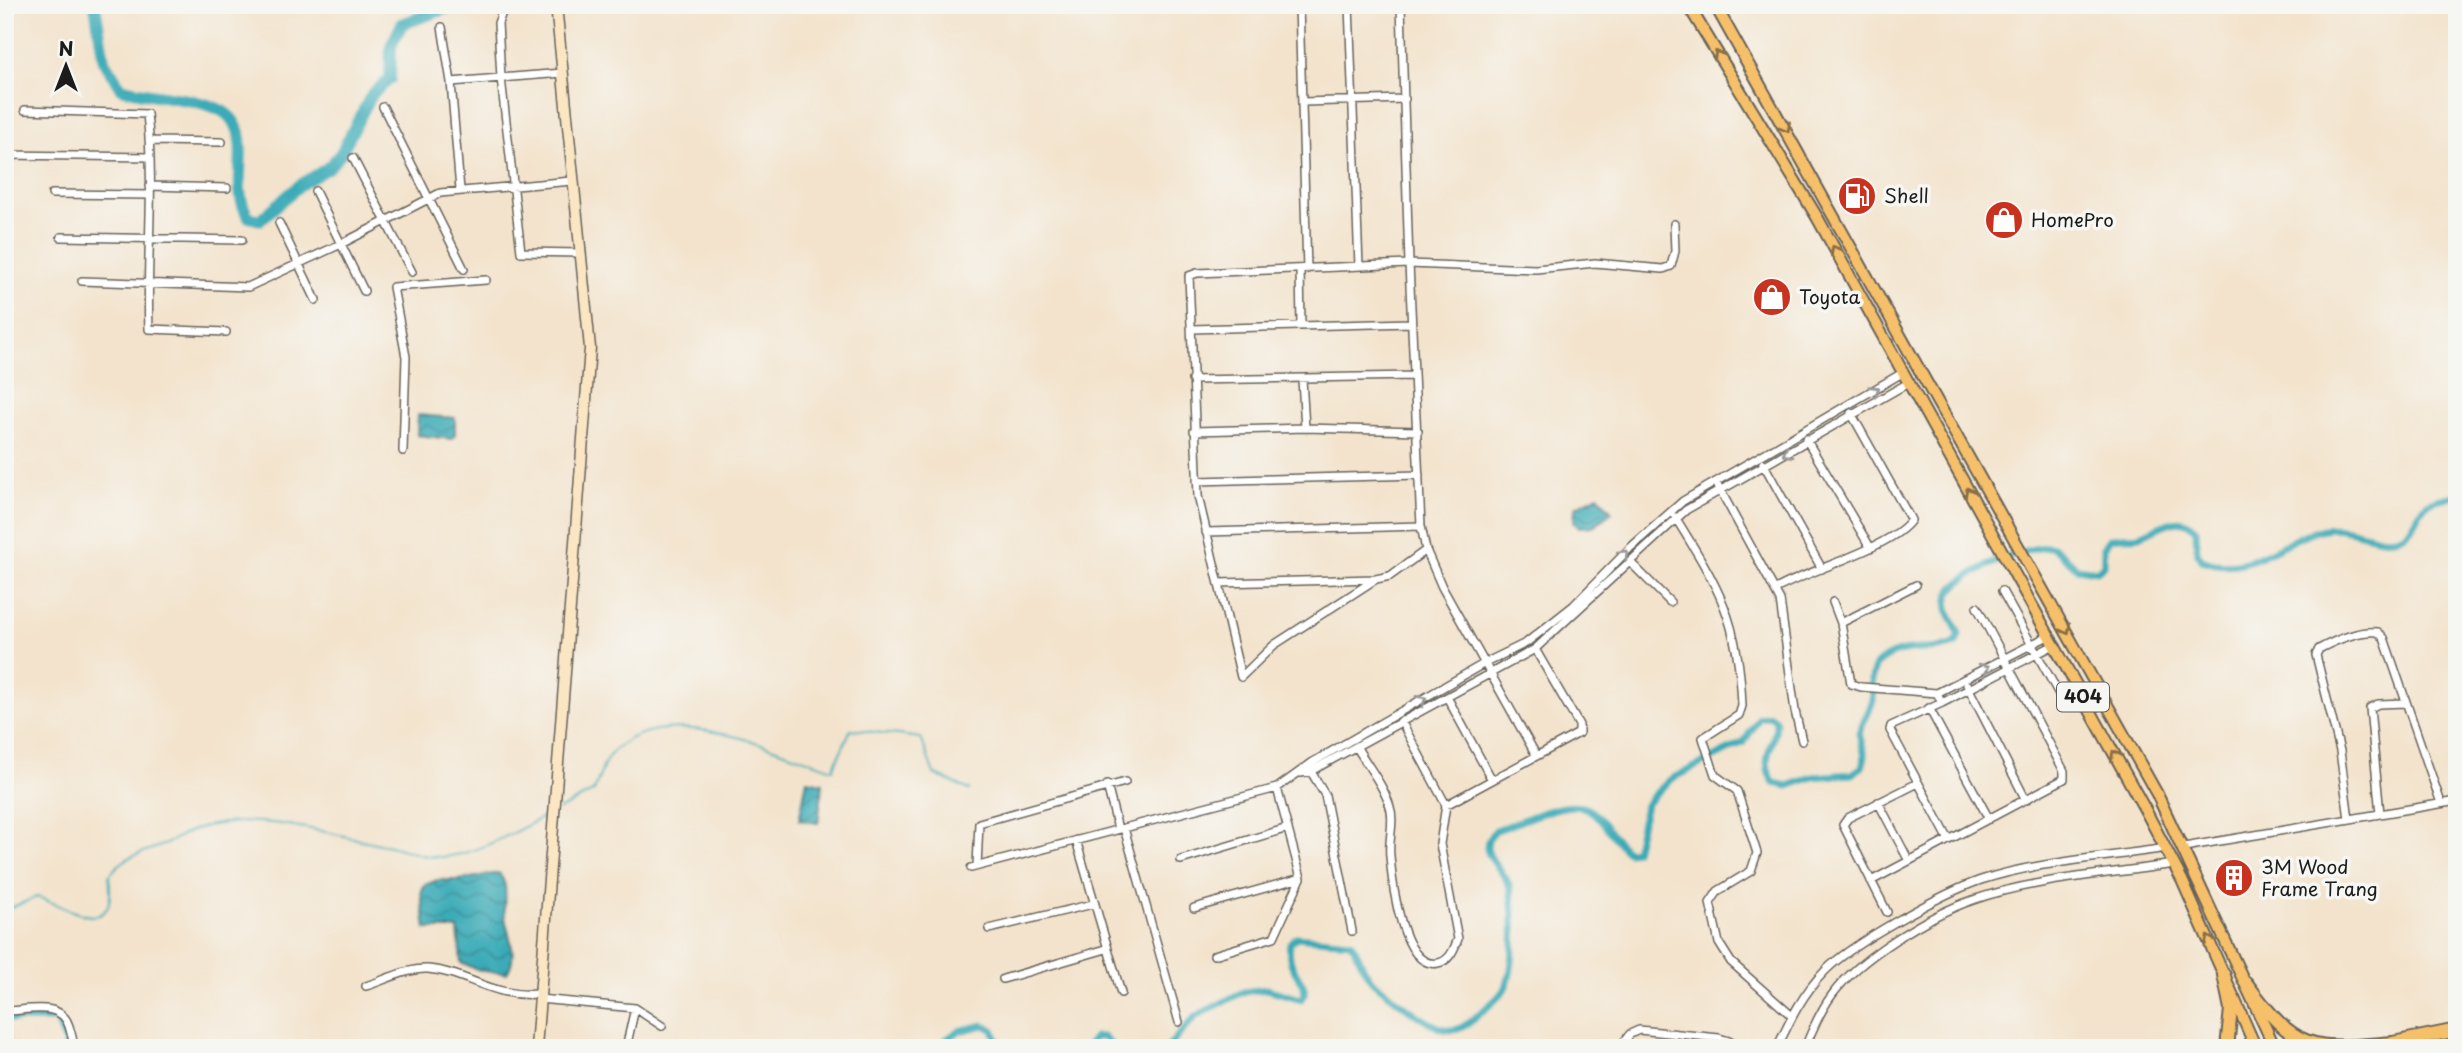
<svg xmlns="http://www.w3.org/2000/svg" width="2462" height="1053" viewBox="0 0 2462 1053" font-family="'Playpen Sans',sans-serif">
<defs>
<pattern id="water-waves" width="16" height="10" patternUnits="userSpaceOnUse" patternTransform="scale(1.75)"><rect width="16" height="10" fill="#3babb7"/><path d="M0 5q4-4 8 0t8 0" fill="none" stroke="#318a94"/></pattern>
</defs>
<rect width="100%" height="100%" fill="#f6f6f2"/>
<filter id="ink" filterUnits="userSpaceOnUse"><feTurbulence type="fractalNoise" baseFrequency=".0143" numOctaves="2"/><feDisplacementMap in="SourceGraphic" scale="14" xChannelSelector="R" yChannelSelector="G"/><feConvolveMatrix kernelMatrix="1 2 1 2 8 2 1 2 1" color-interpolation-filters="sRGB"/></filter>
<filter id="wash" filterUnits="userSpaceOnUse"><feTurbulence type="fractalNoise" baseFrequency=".00686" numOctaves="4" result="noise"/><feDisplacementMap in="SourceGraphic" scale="28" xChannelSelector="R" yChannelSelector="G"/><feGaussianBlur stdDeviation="1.57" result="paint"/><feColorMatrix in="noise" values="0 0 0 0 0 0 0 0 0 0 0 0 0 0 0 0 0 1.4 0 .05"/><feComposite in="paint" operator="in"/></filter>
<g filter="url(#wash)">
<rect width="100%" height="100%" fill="#f3e3cc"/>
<!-- water -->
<path fill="url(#water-waves)" stroke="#2c646a" stroke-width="2" d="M 418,415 L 455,418 L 455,435 L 451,439 L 417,435 Z
M 1598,495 L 1612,512 L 1593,526 L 1579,527 L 1574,523 L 1575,507 Z
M 807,780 L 823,783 L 818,823 L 799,820 Z
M 499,873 C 511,889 502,900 505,917 C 508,936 519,955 507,973 L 482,971 L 461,963 L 458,929 L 426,929 L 421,893 L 425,885 L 437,880 L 459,880 Z"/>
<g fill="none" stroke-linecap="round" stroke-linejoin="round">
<!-- stream -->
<path stroke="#3babb7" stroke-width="2" d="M 559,810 L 594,791 C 599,781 602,765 609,756 C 659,696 773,749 833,769 L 851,729 L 921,738 L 934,774 L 969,790
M 5,910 L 37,897 C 73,909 118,942 109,876 C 124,855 140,854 163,845 C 174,840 185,832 196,829 C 257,810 324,833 385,845 C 405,849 422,858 442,857 C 478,855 518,829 550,814"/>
<!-- canal -->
<path stroke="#3babb7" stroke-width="7" d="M 5,1019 L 57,1019 L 67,1048
M 934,1048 L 959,1031 L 984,1025 L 993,1030 L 1000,1048
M 1086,1048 L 1095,1037 L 1103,1037 L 1115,1048
M 1167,1048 L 1196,1016 L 1243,992 L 1267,989 L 1301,999 L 1305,994 C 1304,975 1286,973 1290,943 L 1296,937 L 1350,942 C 1361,954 1361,971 1374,983 C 1393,995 1429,1030 1451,1030 C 1462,1030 1471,1021 1478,1015 C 1487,1007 1500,998 1505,988 C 1516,969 1514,916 1511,893 C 1509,868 1470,854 1496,830 C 1522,823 1574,792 1595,814 C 1607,826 1615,841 1628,852 L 1635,851 L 1646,805 L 1655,794 L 1671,779 L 1744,742 L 1759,718 L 1770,716 L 1776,720 C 1777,747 1757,755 1774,783 L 1788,786 L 1813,777 L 1852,774 L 1862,767 L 1865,756 L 1859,733 L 1873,701 L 1872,678 L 1875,666 C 1903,639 1933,656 1956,643 L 1959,635 C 1955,622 1945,613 1948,598 C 1952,575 2031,544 2053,547 L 2077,568 L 2097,571 L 2104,565 L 2104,547 L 2110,539 C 2120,535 2129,538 2139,536 C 2159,530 2177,510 2196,530 L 2197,552 L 2202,560 C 2248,579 2283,537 2324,529 C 2348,524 2379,544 2399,537 C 2414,533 2416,514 2426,505 C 2434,498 2447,499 2457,495"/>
<!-- river -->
<path stroke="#3babb7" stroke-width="12" d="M 95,5 L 104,61 L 121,88 C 152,97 186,96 216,108 C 263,127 224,183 249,217 L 260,220 L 300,185 L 329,167 L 341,153 L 372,94 L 390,79 L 391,46 L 402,24 L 456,5"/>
</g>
</g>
<g filter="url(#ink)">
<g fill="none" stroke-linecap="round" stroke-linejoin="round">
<defs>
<path id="street" d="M 505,5 L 498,23 L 501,78 L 521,252 L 580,253
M 1299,5 L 1307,269
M 1349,5 L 1359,266
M 1401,5 L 1409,264 L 1421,526 L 1426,550 L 1442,587 L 1536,755
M 442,27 L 451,82 L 460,190
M 451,82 L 563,73
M 1303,102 L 1405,99
M 383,107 L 464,269
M 25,110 L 147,114 C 155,185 146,258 149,329 L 226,332
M 150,141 L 222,142
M 5,155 L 150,157
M 353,158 L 412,272
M 150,186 L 227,188
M 315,191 L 364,291
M 52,194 L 150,195
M 279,223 L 316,300
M 61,237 L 242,240
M 1300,269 L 1301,326
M 82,281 L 248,287 L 341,244 L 440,193 L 572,181
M 1192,329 L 1411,323
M 1302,379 L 1305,428
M 1192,380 L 1414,376
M 1194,431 L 1305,428 L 1418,431
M 1806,439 L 1870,547
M 403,451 L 406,357 L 393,287 L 486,280
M 1763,463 L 1822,569
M 1197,481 L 1419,475
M 1718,486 L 1780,600 L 1795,711 L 1802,741
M 1675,517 C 1719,588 1739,620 1742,706 L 1739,715 L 1703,738 L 1715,775 L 1737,791 L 1757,853 L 1751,871 L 1718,891 L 1710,903 L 1719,943 L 1731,962 L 1792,1016
M 1206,532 L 1421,526
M 1630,562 L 1670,602
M 1376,579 L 1274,645 L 1241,677 L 1198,496 L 1189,276 L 1197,273 L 1409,264 L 1536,269 L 1595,263 L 1663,269 L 1671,266 L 1675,251 L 1674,224
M 1219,583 L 1376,579 L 1390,576 L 1426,550
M 1776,589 C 1806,571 1893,547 1911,520 L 1851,413
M 2002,591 L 2059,694
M 1833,602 L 1841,623 L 1851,684 L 1861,687 L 1937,693
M 1841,623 L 1916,585
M 2048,636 L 1937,693 L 1942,703 L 2054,645
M 1967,685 L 2026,800
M 1447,697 L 1492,780
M 1942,703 L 1891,726 L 1890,730 L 1949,840
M 1929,708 L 1989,819
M 1356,746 C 1367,765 1384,786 1390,807 C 1395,821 1388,841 1390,856 C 1392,882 1402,970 1438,963 C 1450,961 1454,949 1458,939 L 1440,844 L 1446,805 L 1401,721
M 1310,770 L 1325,795 L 1352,931
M 1301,773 L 1311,771 L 1535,649 L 1686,510 L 1910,382
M 1107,785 L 1118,829
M 1878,802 L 1909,861
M 1446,805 L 1579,733 L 1579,725 L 1535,649
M 2380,814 L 2370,708 L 2378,704 L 2406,703
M 2349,819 L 2340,751 L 2316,655 L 2319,649 C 2336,640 2359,630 2378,632 L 2384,638 L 2441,803
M 1124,828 L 1179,1022
M 1076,840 L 1121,993
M 2184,847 L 2457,801
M 1181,860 L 1288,828
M 977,866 L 979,823 L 1125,782
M 971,868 L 1277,788 L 1313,762 L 1485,663 L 1526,643 L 1573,606 L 1630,548 L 1683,501 L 1904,372
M 1871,881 L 2064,779 L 2064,771 L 1977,607
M 1194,908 L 1301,878
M 1887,912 L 1843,825 L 1848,818 L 1918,783
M 989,929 L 1093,904
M 1214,955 L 1274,937 L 1301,878 L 1277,788
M 1003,979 L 1106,949
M 366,986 C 385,980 408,968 428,969 C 466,972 493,998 538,994
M 539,999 L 635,1008 L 662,1026
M 5,1011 C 27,1011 61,1000 69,1026 C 71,1034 74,1040 73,1048
M 5,1047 L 9,1041
M 626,1048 L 635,1008
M 1619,1048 L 1630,1034 L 1639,1030 L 1719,1038 L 1752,1048
M 1777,1048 C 1790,1020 1803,993 1825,971 C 1852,943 1943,893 1981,880 C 2039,861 2105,858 2166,848
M 1805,1048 C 1812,1030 1820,1011 1832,995 C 1859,958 1929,915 1973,900 C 2032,879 2111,874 2174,864"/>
<path id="secondary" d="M 536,1048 L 590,348 L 556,5"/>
<path id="primary" d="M 1688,5 L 1817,217 L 2148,815 L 2182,880 L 2256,1048
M 1715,5 L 2157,794 L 2275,1048"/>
<path id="highway" d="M 2224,975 L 2231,1009 L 2227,1048
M 2246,983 C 2296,1051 2310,1051 2393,1043
M 2388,1044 L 2457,1030"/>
</defs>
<!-- street casing -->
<use href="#street" stroke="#67625a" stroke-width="10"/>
<!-- secondary casing -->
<use href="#secondary" stroke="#67625a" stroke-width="13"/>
<!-- primary casing -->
<use href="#primary" stroke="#67625a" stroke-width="14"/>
<!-- highway casing -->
<use href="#highway" stroke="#67625a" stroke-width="16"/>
<!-- street -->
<use href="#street" stroke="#fff" stroke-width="7"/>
<!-- secondary -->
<use href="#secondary" stroke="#fbe6c4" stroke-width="10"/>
<!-- primary -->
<use href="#primary" stroke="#f6c06b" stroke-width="10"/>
<!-- highway -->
<use href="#highway" stroke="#f6c06b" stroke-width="12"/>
</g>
<!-- one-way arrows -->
<defs><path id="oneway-chevron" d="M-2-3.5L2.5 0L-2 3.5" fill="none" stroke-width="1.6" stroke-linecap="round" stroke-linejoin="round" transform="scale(1.75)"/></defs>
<g stroke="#896e44">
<use href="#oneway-chevron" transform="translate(1718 55) rotate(-121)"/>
<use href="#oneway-chevron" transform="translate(1786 128) rotate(60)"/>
<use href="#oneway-chevron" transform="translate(1835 250) rotate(-119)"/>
<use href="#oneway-chevron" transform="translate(1969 492) rotate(-118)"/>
<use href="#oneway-chevron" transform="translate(2066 630) rotate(61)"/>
<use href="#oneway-chevron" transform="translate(2115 755) rotate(-119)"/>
<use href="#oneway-chevron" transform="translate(2209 940) rotate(-114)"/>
</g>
<g stroke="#999">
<use href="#oneway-chevron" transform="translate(1875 390) rotate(-31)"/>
<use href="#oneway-chevron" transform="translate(1787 453) rotate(151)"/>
<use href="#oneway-chevron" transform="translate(1624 554) rotate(-45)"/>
<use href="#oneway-chevron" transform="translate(1985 668) rotate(-27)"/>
<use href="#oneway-chevron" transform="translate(1422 700) rotate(-30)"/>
</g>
</g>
<!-- icons -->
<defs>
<symbol id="fuel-disc" viewBox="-11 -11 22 22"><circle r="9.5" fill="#c8321e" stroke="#f6f6f2"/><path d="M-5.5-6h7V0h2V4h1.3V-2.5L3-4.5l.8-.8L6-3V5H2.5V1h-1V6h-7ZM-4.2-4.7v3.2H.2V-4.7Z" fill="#fff"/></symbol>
<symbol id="shop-disc" viewBox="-11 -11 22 22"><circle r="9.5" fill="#c8321e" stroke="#f6f6f2"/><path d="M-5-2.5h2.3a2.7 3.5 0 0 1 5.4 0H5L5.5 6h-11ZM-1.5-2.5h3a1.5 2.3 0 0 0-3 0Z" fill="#fff"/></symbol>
<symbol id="building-disc" viewBox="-11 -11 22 22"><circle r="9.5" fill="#c8321e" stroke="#f6f6f2"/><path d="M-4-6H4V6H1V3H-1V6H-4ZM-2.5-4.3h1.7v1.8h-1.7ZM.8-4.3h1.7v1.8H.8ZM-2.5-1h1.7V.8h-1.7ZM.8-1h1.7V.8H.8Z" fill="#fff"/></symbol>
</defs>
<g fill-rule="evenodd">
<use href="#fuel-disc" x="1835" y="174" width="44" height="44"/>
<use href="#shop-disc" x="1982" y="198" width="44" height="44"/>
<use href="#shop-disc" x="1750" y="275" width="44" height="44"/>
<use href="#building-disc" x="2212" y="856" width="44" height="44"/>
</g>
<g text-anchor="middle" stroke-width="7" stroke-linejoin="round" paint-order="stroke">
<!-- shield labels -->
<rect fill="#f6f6f2" stroke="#5d5d5c" stroke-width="2" x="2057" y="682.5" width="52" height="29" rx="5"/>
<g font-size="18" font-weight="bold" fill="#1c1c1c">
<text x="2083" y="703">404</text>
</g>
<!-- poi labels -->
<g font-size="19" fill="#1c1c1c" stroke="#f6f6f2" text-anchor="start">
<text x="1884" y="203">Shell</text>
<text x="2031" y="227">HomePro</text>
<text x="1799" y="304">Toyota</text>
<text x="2261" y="874">3M Wood<tspan x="2261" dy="22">Frame Trang</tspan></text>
</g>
</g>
<!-- margin -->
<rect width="2462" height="1053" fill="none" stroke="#f6f6f2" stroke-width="28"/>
<!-- north arrow -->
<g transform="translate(66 66)" stroke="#f6f6f2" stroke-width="5" paint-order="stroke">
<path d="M0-5L12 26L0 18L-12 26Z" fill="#1c1c1c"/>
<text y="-10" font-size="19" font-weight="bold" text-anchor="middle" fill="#1c1c1c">N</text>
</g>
</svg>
